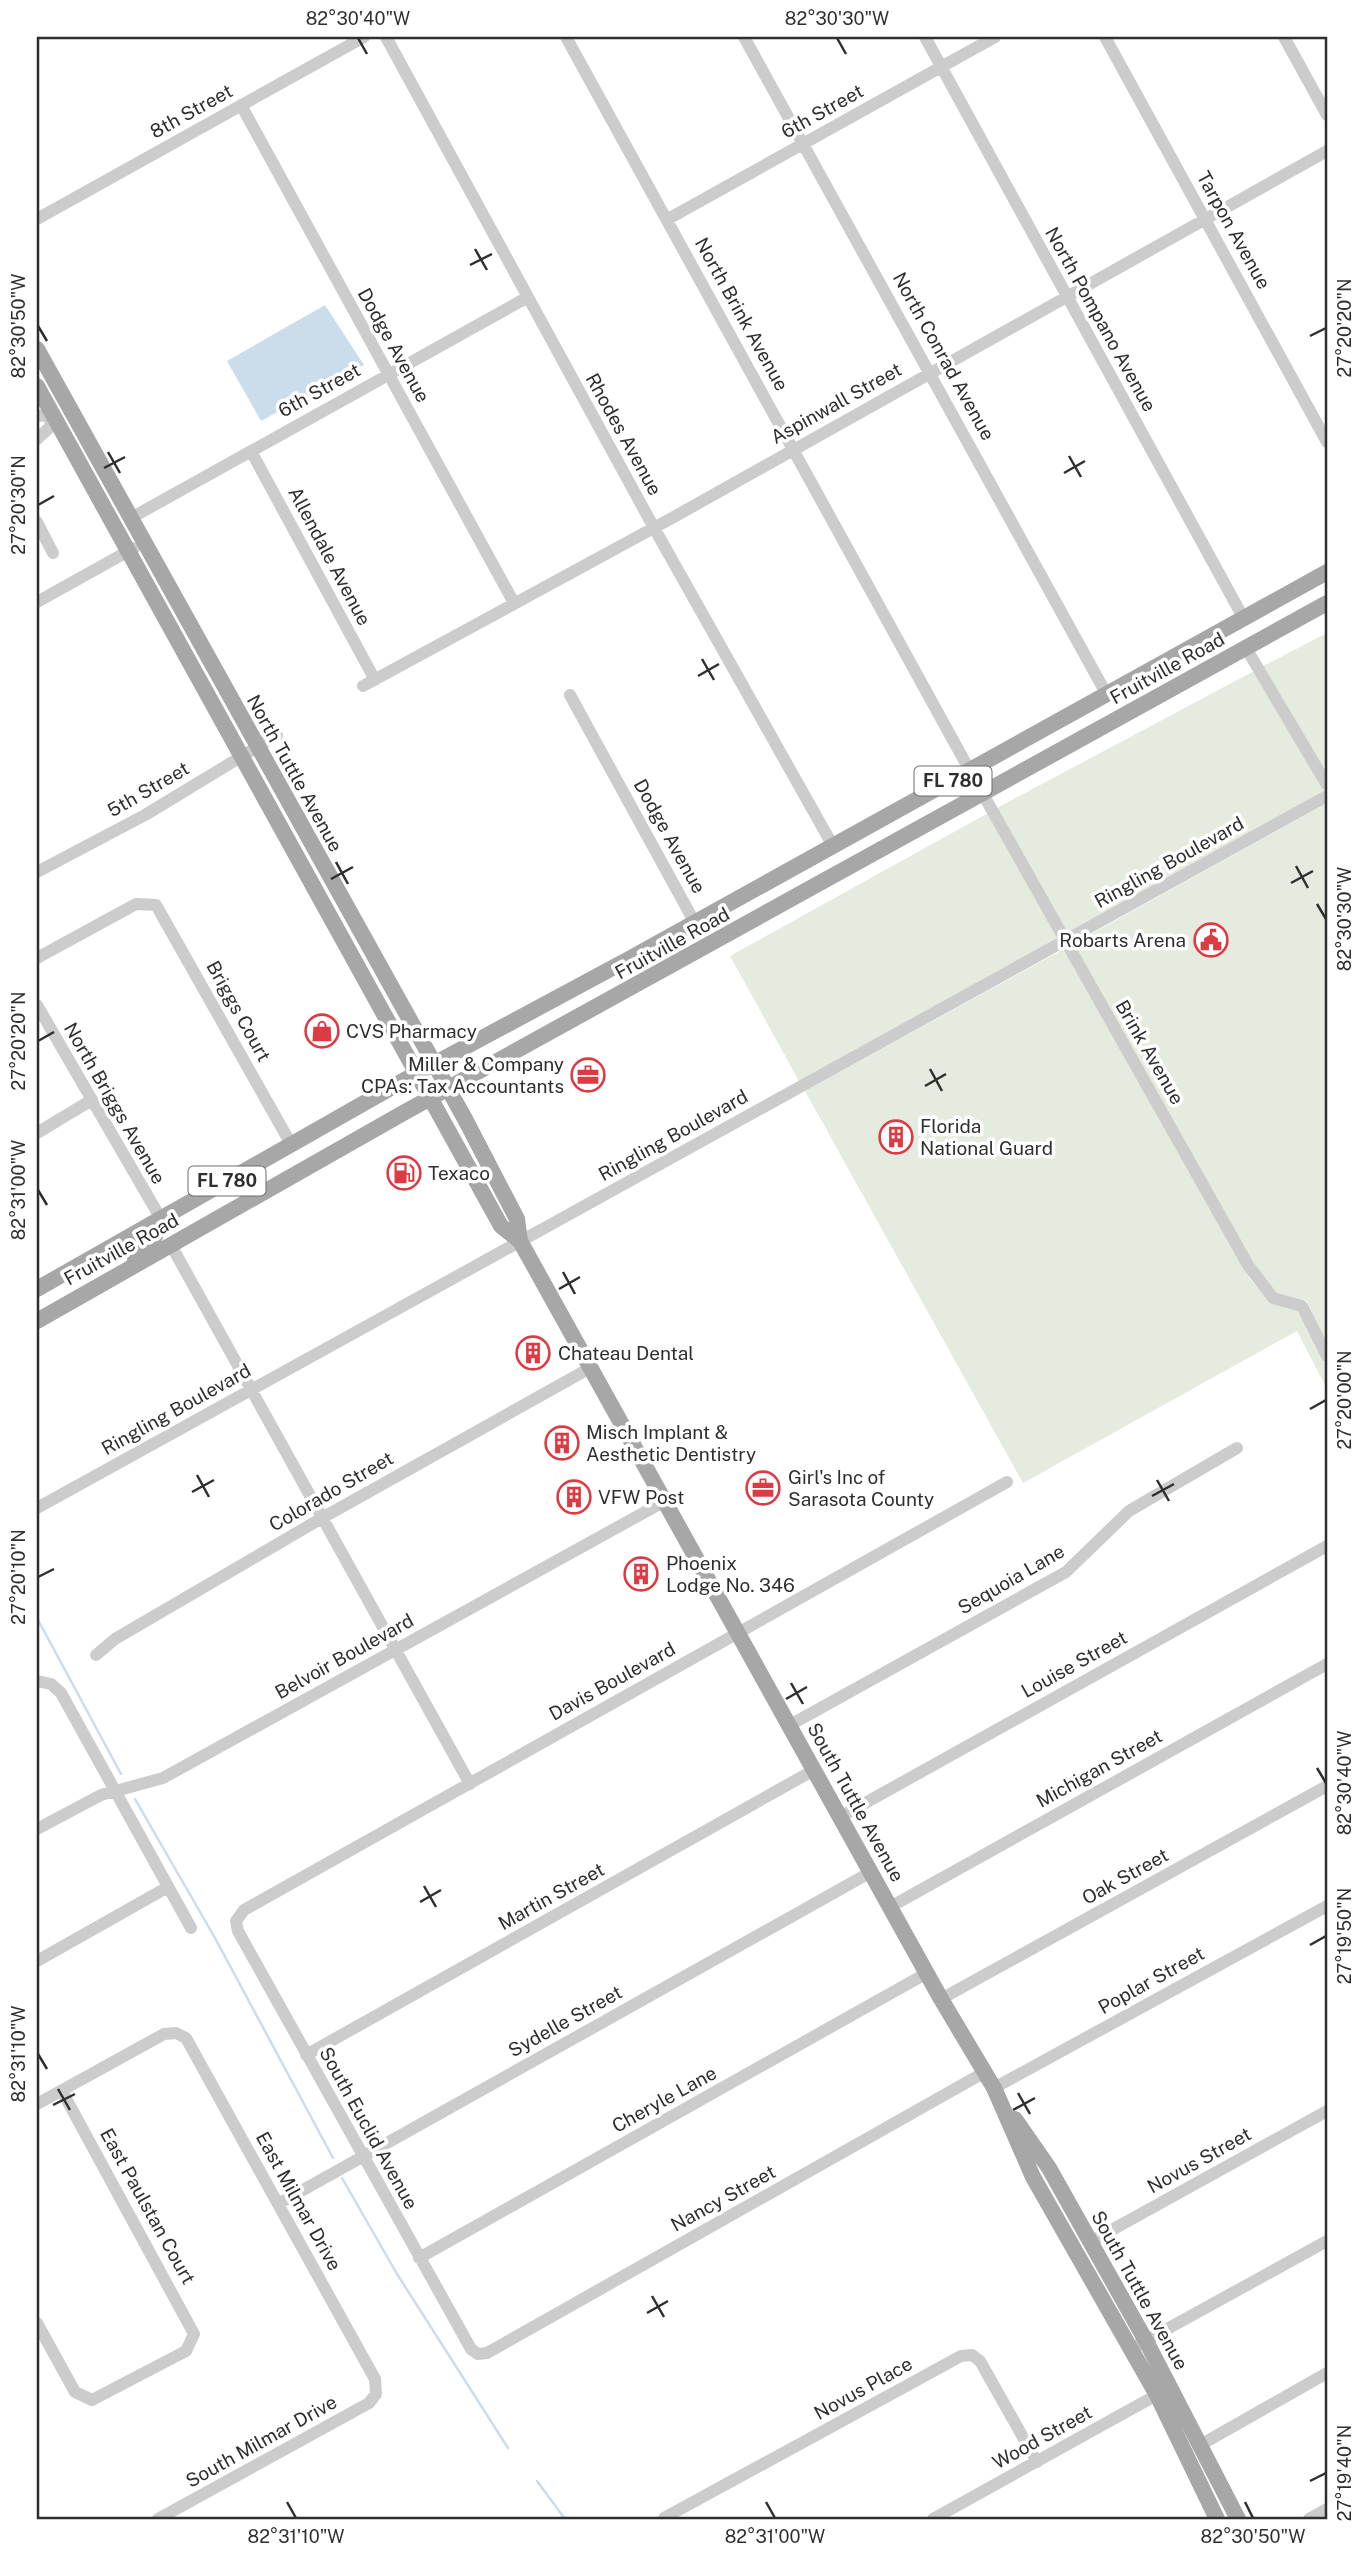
<svg xmlns="http://www.w3.org/2000/svg" width="1364" height="2556" viewBox="0 0 1364 2556" font-family="'Public Sans',sans-serif">
<rect width="100%" height="100%" fill="#fff"/>
<!-- green -->
<path fill="#e5ebde" d="M 1327,633 L 1327,776 L 1263,666 Z
M 1254,671 L 1324,791 L 1067,934 L 997,808 Z
M 1327,803 L 1327,1345 L 1307,1301 L 1276,1293 L 1252,1262 L 1073,944 Z
M 988,813 L 1058,939 L 799,1081 L 730,956 Z
M 1064,949 L 1250,1279 L 1271,1303 L 1298,1311 L 1327,1367 L 1327,1389 L 1297,1331 L 1023,1483 L 805,1091 Z"/>
<!-- water -->
<path fill="#cbddea" d="M 325,305 L 364,365 L 261,421 L 227,361 Z"/>
<g fill="none" stroke-linecap="round" stroke-linejoin="round">
<!-- stream -->
<path stroke="#cbddea" stroke-width="2.5" d="M 37,1618 L 121,1774
M 135,1799 L 215,1938 L 333,2158
M 342,2178 L 397,2274 L 508,2448
M 537,2481 L 565,2519"/>
<!-- minor -->
<path stroke="#ccc" stroke-width="12" d="M 386,37 L 653,526 L 833,846
M 566,37 L 970,771 L 1248,1265 L 1273,1298 L 1302,1306 L 1327,1356
M 744,37 L 1107,695
M 925,37 L 1244,619
M 1105,37 L 1327,442
M 1284,37 L 1327,115
M 241,105 L 514,603
M 37,219 L 364,37
M 668,219 L 995,37
M 37,416 L 53,415 L 49,428 L 37,439
M 251,451 L 375,680
M 131,518 L 528,297
M 37,522 L 53,553
M 37,602 L 134,548
M 1246,648 L 1327,785
M 363,686 L 672,518 L 1327,151
M 570,695 L 695,923
M 37,872 L 145,815 L 277,735
M 37,958 L 136,904 L 156,905 L 291,1144
M 37,1005 L 161,1219
M 37,1133 L 90,1101
M 171,1245 L 470,1784
M 37,1508 L 1327,796
M 96,1655 L 115,1639 L 322,1518 L 590,1368
M 37,1681 L 51,1684 L 61,1693 L 191,1928
M 790,1725 L 1066,1572 L 1129,1511 L 1237,1448
M 840,1817 L 1327,1546
M 37,1829 L 101,1795 L 163,1778 L 665,1501
M 890,1907 L 1327,1664
M 37,1961 L 168,1887
M 941,1999 L 1327,1786
M 306,2055 L 814,1770
M 985,2072 L 487,2353 L 478,2354 L 471,2349 L 238,1931 L 236,1921 L 244,1910 L 1007,1482
M 994,2088 L 1327,1906
M 37,2104 L 164,2034 L 176,2033 L 186,2038 L 375,2379 L 376,2394 L 369,2403 L 158,2519
M 278,2204 L 871,1872
M 1090,2242 L 1327,2111
M 419,2258 L 927,1973
M 37,2323 L 75,2392 L 92,2400 L 186,2351 L 194,2334 L 62,2091
M 1138,2345 L 1327,2241
M 1202,2444 L 1327,2373
M 664,2518 L 961,2356 L 972,2355 L 980,2361 L 1037,2462
M 933,2519 L 1162,2392
M 1309,2519 L 1327,2509"/>
<!-- major -->
<path stroke="#a7a7a7" stroke-width="16" d="M 37,349 L 465,1119 L 517,1219 L 520,1241 L 941,1999 L 994,2088 L 1033,2177 L 1157,2395 L 1217,2519
M 37,386 L 501,1226 L 520,1241
M 135,1260 C 148,1247 158,1237 161,1219
M 37,1289 L 417,1073 L 629,959 L 1327,572
M 37,1321 L 405,1112 L 1327,603
M 1015,2119 L 1049,2168 L 1146,2341 L 1238,2519"/>
</g>
<!-- ticks -->
<path fill="none" stroke="#2f2f2f" stroke-width="2.5" d="M 358,38 L 367,54M 837,38 L 846,54M 475,249 L 487,270M 470,265 L 492,254M 38,326 L 47,341M 1310,336 L 1326,328M 108,452 L 120,473M 1069,456 L 1081,477M 104,468 L 125,457M 1064,473 L 1085,461M 38,505 L 54,496M 702,659 L 714,680M 698,676 L 719,664M 336,862 L 348,884M 1296,866 L 1308,888M 331,879 L 353,867M 1291,883 L 1313,871M 1317,904 L 1326,919M 38,1041 L 54,1032M 930,1069 L 942,1091M 925,1086 L 946,1074M 38,1190 L 47,1205M 563,1272 L 575,1294M 559,1289 L 580,1277M 1310,1409 L 1326,1400M 197,1475 L 209,1497M 1157,1480 L 1169,1501M 192,1492 L 214,1480M 1152,1496 L 1174,1484M 38,1577 L 54,1569M 791,1683 L 803,1704M 786,1699 L 807,1687M 1317,1768 L 1326,1783M 424,1886 L 436,1907M 420,1902 L 441,1890M 1310,1945 L 1326,1936M 38,2054 L 47,2069M 58,2089 L 70,2110M 1018,2093 L 1030,2114M 53,2105 L 75,2094M 1013,2110 L 1035,2098M 652,2296 L 664,2317M 647,2313 L 668,2301M 1310,2481 L 1326,2473M 287,2502 L 296,2518M 766,2502 L 775,2518M 1245,2502 L 1253,2518"/>
<!-- icons -->
<defs>
<symbol id="civic-ring" viewBox="-11 -11 22 22"><circle r="9.5" fill="#fff" stroke="#dc3b43" stroke-width="1.5"/><path d="M-.6-6.5H3V-4.5H.6V-3L4-1V1h2V6H-6V1h2V-1L-.6-3ZM-1.2 2.5V6h2.4V2.5Z" fill="#dc3b43"/></symbol>
<symbol id="shop-ring" viewBox="-11 -11 22 22"><circle r="9.5" fill="#fff" stroke="#dc3b43" stroke-width="1.5"/><path d="M-5-2.5h2.3a2.7 3.5 0 0 1 5.4 0H5L5.5 6h-11ZM-1.5-2.5h3a1.5 2.3 0 0 0-3 0Z" fill="#dc3b43"/></symbol>
<symbol id="office-ring" viewBox="-11 -11 22 22"><circle r="9.5" fill="#fff" stroke="#dc3b43" stroke-width="1.5"/><path d="M-6-3h4V-5.5h4V-3h4V5H-6ZM-1-4.5V-3h2v-1.5ZM-6 0V1H6V0Z" fill="#dc3b43"/></symbol>
<symbol id="building-ring" viewBox="-11 -11 22 22"><circle r="9.5" fill="#fff" stroke="#dc3b43" stroke-width="1.5"/><path d="M-4-6H4V6H1V3H-1V6H-4ZM-2.5-4.3h1.7v1.8h-1.7ZM.8-4.3h1.7v1.8H.8ZM-2.5-1h1.7V.8h-1.7ZM.8-1h1.7V.8H.8Z" fill="#dc3b43"/></symbol>
<symbol id="fuel-ring" viewBox="-11 -11 22 22"><circle r="9.5" fill="#fff" stroke="#dc3b43" stroke-width="1.5"/><path d="M-5.5-6h7V0h2V4h1.3V-2.5L3-4.5l.8-.8L6-3V5H2.5V1h-1V6h-7ZM-4.2-4.7v3.2H.2V-4.7Z" fill="#dc3b43"/></symbol>
</defs>
<g fill-rule="evenodd">
<use href="#civic-ring" x="1192" y="921" width="38" height="38"/>
<use href="#shop-ring" x="303" y="1012" width="38" height="38"/>
<use href="#office-ring" x="569" y="1056" width="38" height="38"/>
<use href="#building-ring" x="877" y="1118" width="38" height="38"/>
<use href="#fuel-ring" x="385" y="1154" width="38" height="38"/>
<use href="#building-ring" x="514" y="1334" width="38" height="38"/>
<use href="#building-ring" x="543" y="1424" width="38" height="38"/>
<use href="#office-ring" x="744" y="1469" width="38" height="38"/>
<use href="#building-ring" x="555" y="1478" width="38" height="38"/>
<use href="#building-ring" x="622" y="1555" width="38" height="38"/>
</g>
<g text-anchor="middle" stroke-width="7" stroke-linejoin="round" paint-order="stroke">
<!-- shield labels -->
<g fill="#fff" stroke="#6d6d6d" stroke-width="2">
<rect x="914.5" y="766.5" width="77" height="29" rx="5"/>
<rect x="188.5" y="1166.5" width="77" height="29" rx="5"/>
</g>
<g font-size="18" font-weight="bold" fill="#2f2f2f">
<text x="953" y="787">FL 780</text>
<text x="227" y="1187">FL 780</text>
</g>
<!-- street labels -->
<g font-size="19" fill="#2f2f2f" stroke="#fff">
<text transform="translate(191 111) rotate(-29)" y="7">8th Street</text>
<text transform="translate(822 111) rotate(-29)" y="7">6th Street</text>
<text transform="translate(1234 230) rotate(61)" y="7">Tarpon Avenue</text>
<text transform="translate(742 314) rotate(61)" y="7">North Brink Avenue</text>
<text transform="translate(1101 319) rotate(61)" y="7">North Pompano Avenue</text>
<text transform="translate(394 345) rotate(61)" y="7">Dodge Avenue</text>
<text transform="translate(944 356) rotate(61)" y="7">North Conrad Avenue</text>
<text transform="translate(319 390) rotate(-29)" y="7">6th Street</text>
<text transform="translate(836 403) rotate(-29)" y="7">Aspinwall Street</text>
<text transform="translate(624 434) rotate(61)" y="7">Rhodes Avenue</text>
<text transform="translate(330 556) rotate(62)" y="7">Allendale Avenue</text>
<text transform="translate(1167 668) rotate(-29)" y="7">Fruitville Road</text>
<text transform="translate(295 773) rotate(61)" y="7">North Tuttle Avenue</text>
<text transform="translate(148 789) rotate(-30)" y="7">5th Street</text>
<text transform="translate(670 836) rotate(61)" y="7">Dodge Avenue</text>
<text transform="translate(1169 862) rotate(-29)" y="7">Ringling Boulevard</text>
<text transform="translate(672 943) rotate(-29)" y="7">Fruitville Road</text>
<text transform="translate(239 1011) rotate(61)" y="7">Briggs Court</text>
<text transform="translate(1150 1052) rotate(60)" y="7">Brink Avenue</text>
<text transform="translate(115 1103) rotate(60)" y="7">North Briggs Avenue</text>
<text transform="translate(673 1135) rotate(-29)" y="7">Ringling Boulevard</text>
<text transform="translate(121 1249) rotate(-29)" y="7">Fruitville Road</text>
<text transform="translate(176 1409) rotate(-29)" y="7">Ringling Boulevard</text>
<text transform="translate(331 1491) rotate(-30)" y="7">Colorado Street</text>
<text transform="translate(1011 1579) rotate(-30)" y="7">Sequoia Lane</text>
<text transform="translate(344 1656) rotate(-29)" y="7">Belvoir Boulevard</text>
<text transform="translate(1074 1664) rotate(-29)" y="7">Louise Street</text>
<text transform="translate(612 1681) rotate(-29)" y="7">Davis Boulevard</text>
<text transform="translate(1099 1768) rotate(-29)" y="7">Michigan Street</text>
<text transform="translate(856 1802) rotate(61)" y="7">South Tuttle Avenue</text>
<text transform="translate(1125 1876) rotate(-29)" y="7">Oak Street</text>
<text transform="translate(551 1896) rotate(-29)" y="7">Martin Street</text>
<text transform="translate(1151 1980) rotate(-29)" y="7">Poplar Street</text>
<text transform="translate(565 2021) rotate(-29)" y="7">Sydelle Street</text>
<text transform="translate(664 2099) rotate(-29)" y="7">Cheryle Lane</text>
<text transform="translate(369 2128) rotate(61)" y="7">South Euclid Avenue</text>
<text transform="translate(1199 2160) rotate(-29)" y="7">Novus Street</text>
<text transform="translate(723 2198) rotate(-29)" y="7">Nancy Street</text>
<text transform="translate(299 2201) rotate(61)" y="7">East Milmar Drive</text>
<text transform="translate(148 2206) rotate(61)" y="7">East Paulstan Court</text>
<text transform="translate(1140 2290) rotate(61)" y="7">South Tuttle Avenue</text>
<text transform="translate(863 2388) rotate(-29)" y="7">Novus Place</text>
<text transform="translate(1042 2437) rotate(-29)" y="7">Wood Street</text>
<text transform="translate(261 2441) rotate(-29)" y="7">South Milmar Drive</text>
</g>
<!-- poi labels -->
<g font-size="19" fill="#2f2f2f" stroke="#fff" text-anchor="start">
<text x="1186" y="947" text-anchor="end">Robarts Arena</text>
<text x="346" y="1038">CVS Pharmacy</text>
<text x="564" y="1071" text-anchor="end">Miller &amp; Company<tspan x="564" dy="22">CPAs: Tax Accountants</tspan></text>
<text x="920" y="1133">Florida<tspan x="920" dy="22">National Guard</tspan></text>
<text x="428" y="1180">Texaco</text>
<text x="558" y="1360">Chateau Dental</text>
<text x="586" y="1439">Misch Implant &amp;<tspan x="586" dy="22">Aesthetic Dentistry</tspan></text>
<text x="788" y="1484">Girl's Inc of<tspan x="788" dy="22">Sarasota County</tspan></text>
<text x="598" y="1504">VFW Post</text>
<text x="666" y="1570">Phoenix<tspan x="666" dy="22">Lodge No. 346</tspan></text>
</g>
</g>
<!-- border -->
<rect width="1364" height="2556" fill="none" stroke="#ffffff" stroke-width="77"/>
<rect x="38" y="38" width="1288" height="2480" fill="none" stroke="#2f2f2f" stroke-width="2.5"/>
<g font-size="18" text-anchor="middle" fill="#2f2f2f">
<text x="358" y="25">82°30'40"W</text>
<text x="837" y="25">82°30'30"W</text>
<text transform="translate(19 326) rotate(-90)" y="6">82°30'50"W</text>
<text transform="translate(1345 328) rotate(-90)" y="6">27°20'20"N</text>
<text transform="translate(19 505) rotate(-90)" y="6">27°20'30"N</text>
<text transform="translate(1345 919) rotate(-90)" y="6">82°30'30"W</text>
<text transform="translate(19 1041) rotate(-90)" y="6">27°20'20"N</text>
<text transform="translate(19 1190) rotate(-90)" y="6">82°31'00"W</text>
<text transform="translate(1345 1400) rotate(-90)" y="6">27°20'00"N</text>
<text transform="translate(19 1577) rotate(-90)" y="6">27°20'10"N</text>
<text transform="translate(1345 1783) rotate(-90)" y="6">82°30'40"W</text>
<text transform="translate(1345 1936) rotate(-90)" y="6">27°19'50"N</text>
<text transform="translate(19 2054) rotate(-90)" y="6">82°31'10"W</text>
<text transform="translate(1345 2473) rotate(-90)" y="6">27°19'40"N</text>
<text x="296" y="2543">82°31'10"W</text>
<text x="775" y="2543">82°31'00"W</text>
<text x="1253" y="2543">82°30'50"W</text>
</g>
</svg>
